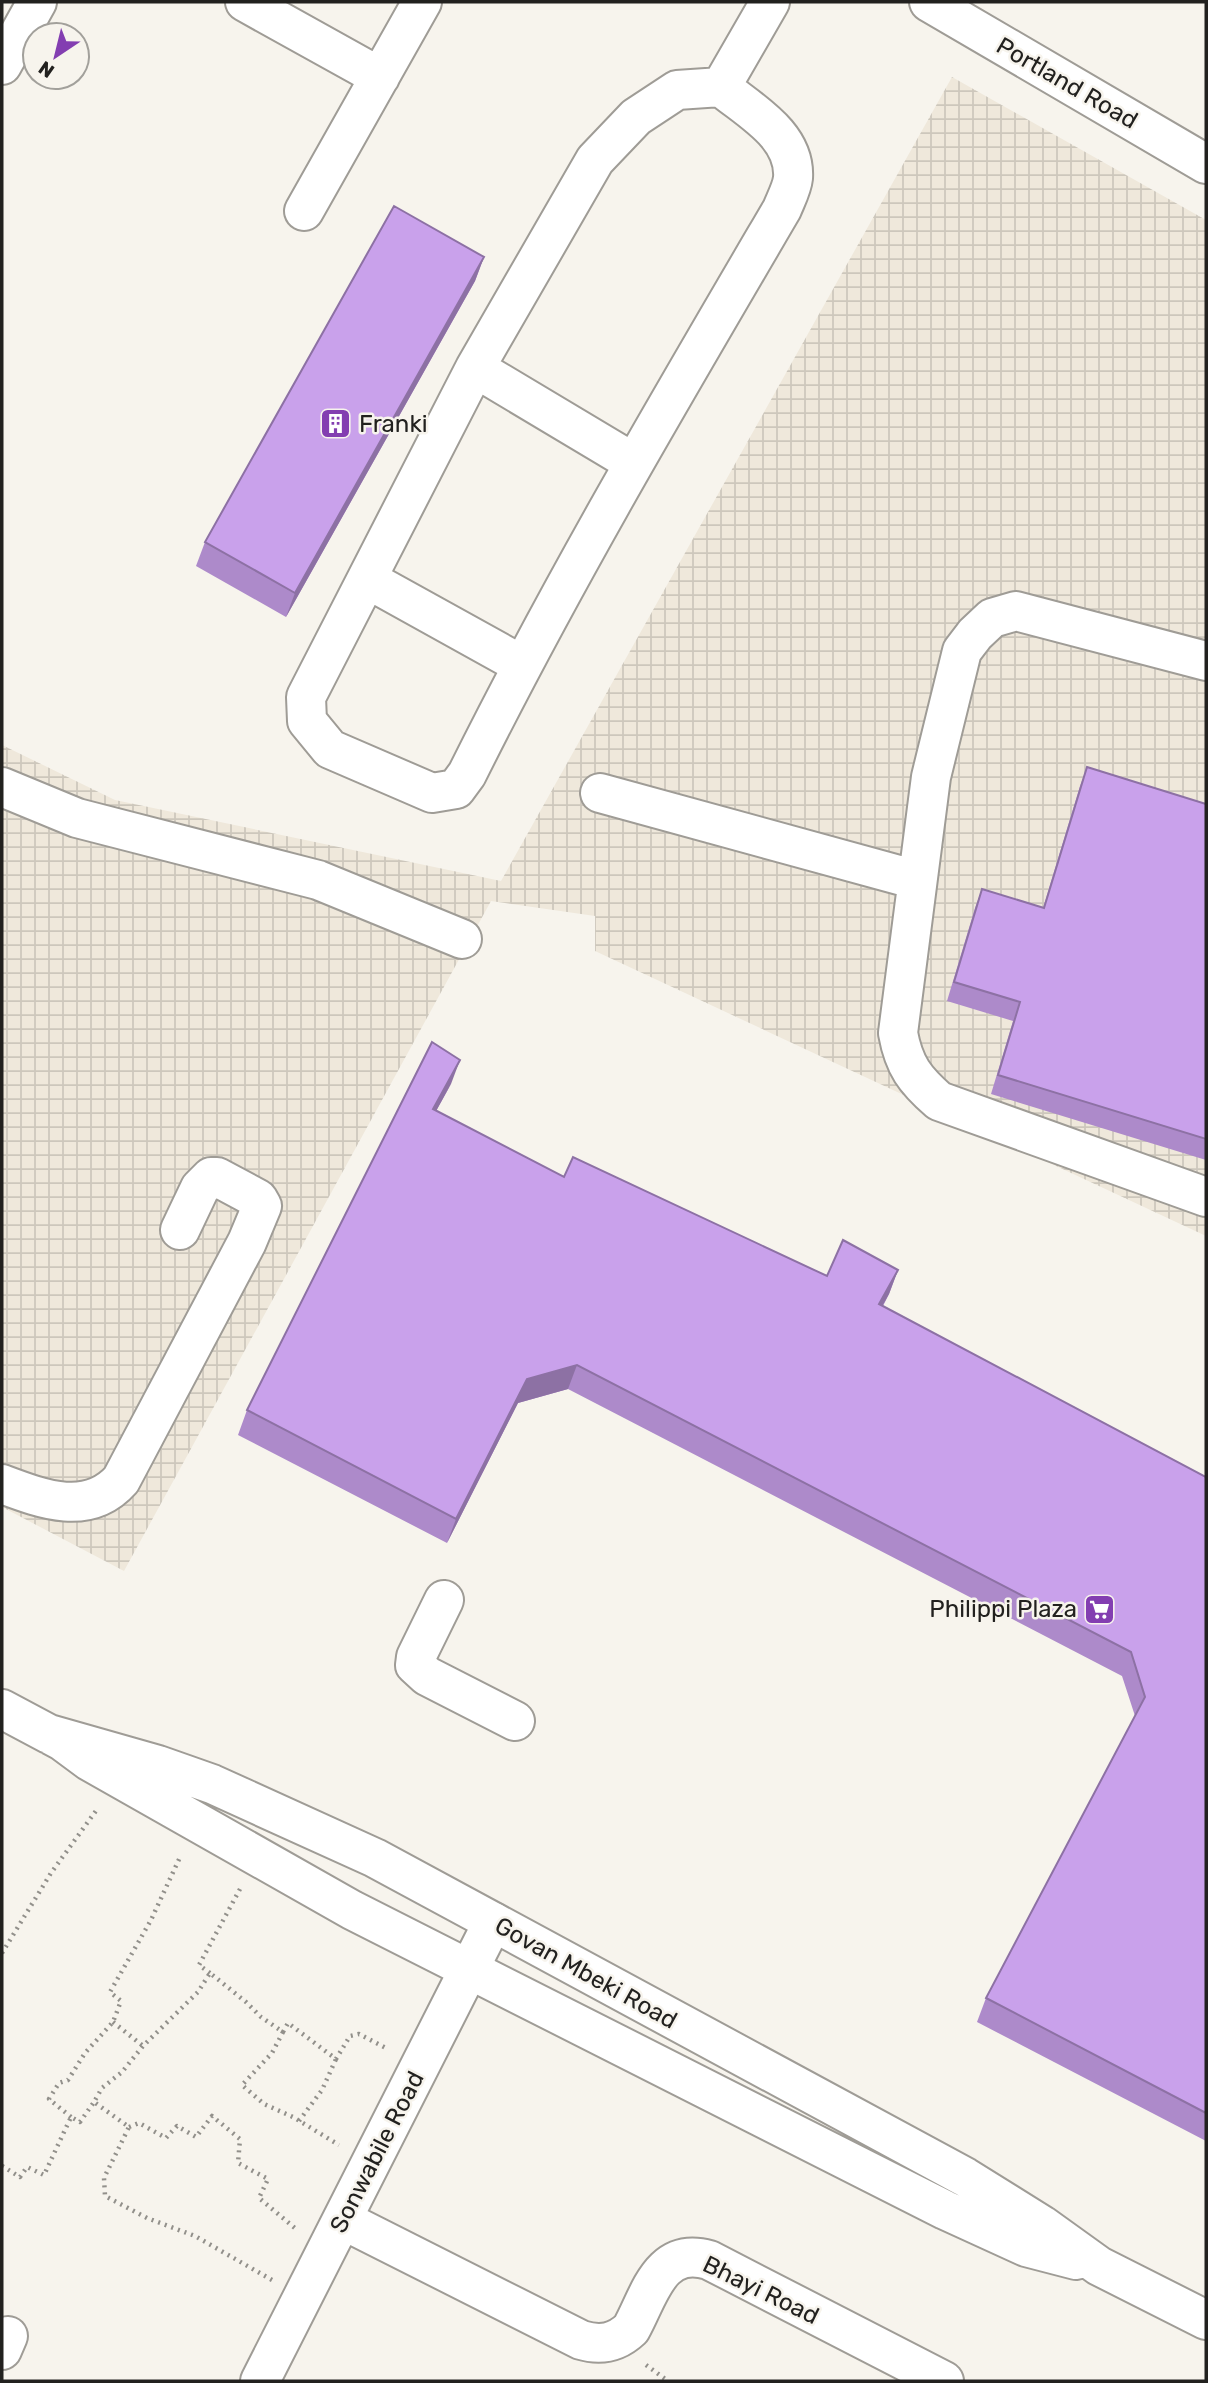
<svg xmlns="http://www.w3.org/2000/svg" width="1208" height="2383" viewBox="0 0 1208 2383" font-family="Rubik,sans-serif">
<defs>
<pattern id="industrial-grid" width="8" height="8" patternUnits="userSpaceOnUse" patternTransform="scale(1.75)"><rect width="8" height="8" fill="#efe8db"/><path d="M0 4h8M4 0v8" fill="none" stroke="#cdc7bc"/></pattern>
</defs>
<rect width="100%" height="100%" fill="#f7f4ed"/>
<!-- industrial -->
<path fill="url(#industrial-grid)" d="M 952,77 L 1206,220 L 1206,1236 L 595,951 L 595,916 L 491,901 L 124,1571 L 2,1507 L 2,745 L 115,800 L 501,881 Z"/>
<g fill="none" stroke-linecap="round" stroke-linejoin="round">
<defs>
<path id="minor" d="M 245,2 L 380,77
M 929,2 L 1206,164
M 721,87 C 750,111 796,135 793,178 C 792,188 786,199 782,209 C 673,395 563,581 467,774 L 456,789 L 432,793 L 330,749 L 307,721 L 306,697 L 475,368 L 595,160 L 636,117 L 677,90 Z
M 721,87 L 770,2
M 304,211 L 422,2
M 475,368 L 634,463
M 367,579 L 522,665
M 1206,661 L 1016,611 L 992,618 L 975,634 L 962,651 L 931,777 L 898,1033 C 904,1066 915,1080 939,1101 L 1206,1197
M 2,787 L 77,818 L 318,880 L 462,939
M 600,793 L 917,880
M 2,1484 C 42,1499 88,1517 121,1480 L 247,1242 L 262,1206 L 258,1199 L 217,1177 L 211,1177 L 200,1188 L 180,1230
M 444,1600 L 416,1657 L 415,1665 L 427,1676 L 515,1721
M 343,2220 L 581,2340 C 601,2346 616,2343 631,2329 C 650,2295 659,2246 709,2260 L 944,2381
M 2,2350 L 8,2336
M 260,2381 L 493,1922"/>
<path id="major" d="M 2,65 L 37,2
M 2,1709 L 62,1741 L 89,1761 L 352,1910 L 945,2210 L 1026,2247 L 1076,2260
M 49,1734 L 158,1765 L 212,1784 L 375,1858 L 965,2177 L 1042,2225 L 1099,2266 L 1206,2320"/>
</defs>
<!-- minor casing -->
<use href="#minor" stroke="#9f9c96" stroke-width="42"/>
<!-- major casing -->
<use href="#major" stroke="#9f9c96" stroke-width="42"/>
<!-- path -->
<path stroke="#92908b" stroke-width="4.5" stroke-dasharray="2 5" stroke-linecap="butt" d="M 2,1953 L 51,1873 L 98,1808
M 210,1973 L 199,1965 L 240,1889
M 113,2022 L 143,2046
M 283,2032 L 272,2053 L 242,2085 L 264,2104 L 293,2117 L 339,2145
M 71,2117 L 49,2099 L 59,2083 L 68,2080 L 85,2053 L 113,2022 L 121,2001 L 110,1992 L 151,1920 L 181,1855
M 299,2121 L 322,2090 L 336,2059
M 129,2127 L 139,2123 L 166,2138 L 177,2126 L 196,2137 L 212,2116 L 240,2139 L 238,2163 L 268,2179 L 259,2198 L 296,2229
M 2,2166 L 20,2177 L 27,2167 L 44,2175 L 71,2117 L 80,2122 L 94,2102
M 272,2280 L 195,2236 L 147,2218 L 105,2196 L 104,2178 L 129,2127 L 94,2102 L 102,2088 L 122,2072 L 143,2046 L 198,1992 L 210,1973 L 246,2002 L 261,2017 L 283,2032 L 288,2023 L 336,2059 L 350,2036 L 359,2034 L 386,2048
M 646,2365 L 668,2381"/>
<!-- minor -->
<use href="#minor" stroke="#fff" stroke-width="38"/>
<!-- major -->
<use href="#major" stroke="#fff" stroke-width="38"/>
</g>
<!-- wall -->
<path fill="#ad8aca" d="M 484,257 L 475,281 L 286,617 L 196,566 L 205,542 Z
M 1087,767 L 1206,804 L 1206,1160 L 991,1094 L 1013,1021 L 947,1001 L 975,908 L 982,889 L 1043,908 L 1080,786 Z
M 451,1084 L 436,1111 L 564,1177 L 827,1276 L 898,1270 L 889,1294 L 883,1306 L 1206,1477 L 1206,2141 L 977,2022 L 986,1998 L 1135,1716 L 1122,1676 L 568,1389 L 518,1403 L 447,1543 L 238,1435 L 247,1410 Z"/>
<!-- shaded-wall -->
<path fill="#8d71a4" d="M 484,257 L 475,281 L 286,617 L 295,593 Z
M 460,1060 L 451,1084 L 424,1133 L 433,1109 Z
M 898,1270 L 889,1294 L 870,1328 L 879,1304 Z
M 577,1365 L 568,1389 L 518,1403 L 447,1543 L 456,1519 L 527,1379 Z"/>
<!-- building -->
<path fill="#c9a1eb" stroke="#8d71a4" stroke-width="2" d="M 394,206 L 484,257 L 295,593 L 205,542 Z
M 1087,767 L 1206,804 L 1206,1139 L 998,1075 L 1020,1002 L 954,982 L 982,889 L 1044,908 Z
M 432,1042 L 460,1060 L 433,1109 L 564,1177 L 573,1157 L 827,1276 L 843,1240 L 898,1270 L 879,1304 L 1206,1477 L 1206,2113 L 986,1998 L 1145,1697 L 1131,1652 L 577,1365 L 527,1379 L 456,1519 L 247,1410 Z"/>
<!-- icons -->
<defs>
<symbol id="building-square" viewBox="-11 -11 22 22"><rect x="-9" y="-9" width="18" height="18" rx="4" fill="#833eb1" stroke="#f7f4ed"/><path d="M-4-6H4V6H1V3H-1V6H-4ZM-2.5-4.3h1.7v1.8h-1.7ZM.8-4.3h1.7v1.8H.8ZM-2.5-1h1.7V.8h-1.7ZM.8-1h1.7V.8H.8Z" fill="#fff"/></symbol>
<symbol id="supermarket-square" viewBox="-11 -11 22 22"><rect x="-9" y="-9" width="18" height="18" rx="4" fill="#833eb1" stroke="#f7f4ed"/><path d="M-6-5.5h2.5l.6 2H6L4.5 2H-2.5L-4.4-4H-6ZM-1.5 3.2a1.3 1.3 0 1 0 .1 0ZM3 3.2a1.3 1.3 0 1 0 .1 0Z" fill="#fff"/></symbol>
</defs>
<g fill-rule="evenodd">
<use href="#building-square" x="318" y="406" width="35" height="35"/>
<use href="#supermarket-square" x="1082" y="1592" width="35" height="35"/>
</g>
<g text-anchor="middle" stroke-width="5" stroke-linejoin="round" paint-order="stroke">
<!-- street labels -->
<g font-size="24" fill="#22211f" stroke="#f7f4ed">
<text transform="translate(1067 83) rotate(30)" y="8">Portland Road</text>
<text transform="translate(586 1973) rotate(29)" y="8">Govan Mbeki Road</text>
<text transform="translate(377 2152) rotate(-63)" y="8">Sonwabile Road</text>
<text transform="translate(761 2290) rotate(26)" y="8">Bhayi Road</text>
</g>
<!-- poi labels -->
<g font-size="24" fill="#22211f" stroke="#f7f4ed" text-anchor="start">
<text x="359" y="432">Franki</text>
<text x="1077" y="1617" text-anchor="end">Philippi Plaza</text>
</g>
</g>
<!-- border -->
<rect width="1208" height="2383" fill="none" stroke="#22211f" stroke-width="7"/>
<!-- north arrow -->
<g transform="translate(56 56) rotate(215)"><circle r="33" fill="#f7f4ed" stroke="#a2a09b" stroke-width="2"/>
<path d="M0-5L12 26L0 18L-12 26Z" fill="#833eb1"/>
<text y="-10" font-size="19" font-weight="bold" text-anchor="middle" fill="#22211f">N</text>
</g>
</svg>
